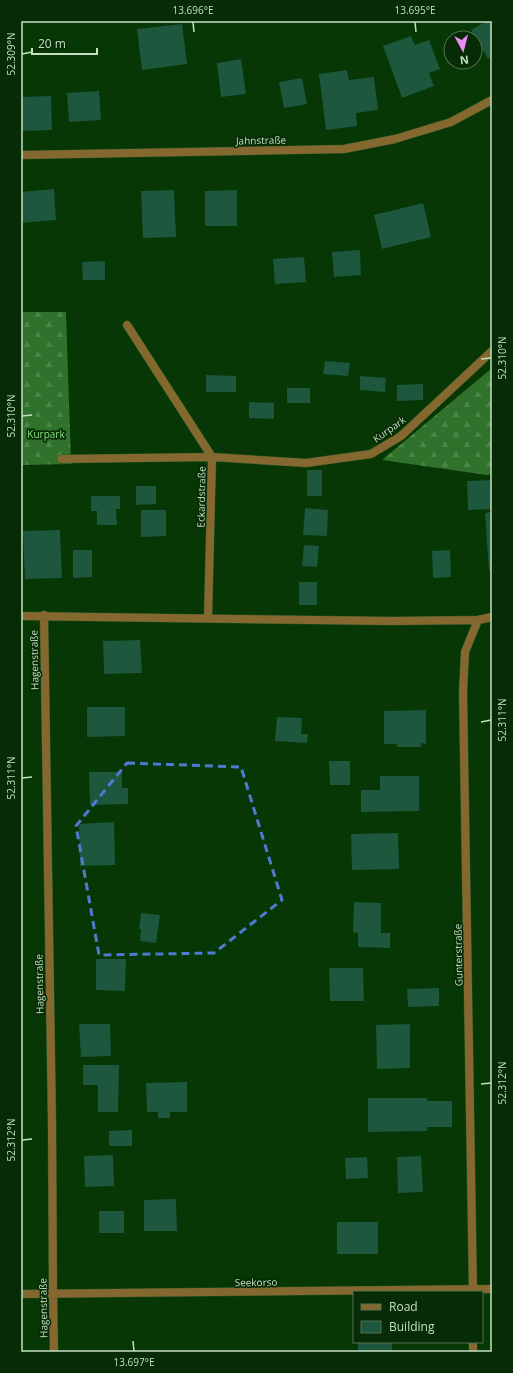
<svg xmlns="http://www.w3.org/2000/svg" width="513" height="1373" viewBox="0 0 513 1373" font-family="'Open Sans',sans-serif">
<defs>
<pattern id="forest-firs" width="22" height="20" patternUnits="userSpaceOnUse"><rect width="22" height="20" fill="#30712b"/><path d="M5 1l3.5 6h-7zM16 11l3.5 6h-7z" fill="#4c8548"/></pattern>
</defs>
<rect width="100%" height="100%" fill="#063704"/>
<!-- forest -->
<path fill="url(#forest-firs)" d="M 21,312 L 66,312 L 71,464 L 21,465 Z
M 492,368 L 492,474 L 487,475 L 382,460 Z"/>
<!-- building -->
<path fill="#1c573e" d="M 487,21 L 492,21 L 492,56 L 488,59 L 471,30 Z
M 182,24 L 187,64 L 142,70 L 137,29 Z
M 411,36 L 415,45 L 429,40 L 440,69 L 429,73 L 434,86 L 402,98 L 383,46 Z
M 241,59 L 246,94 L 221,97 L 217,63 Z
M 347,70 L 349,80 L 374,77 L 378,110 L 356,113 L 357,126 L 326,130 L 319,74 Z
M 302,78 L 307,104 L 284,108 L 279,82 Z
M 99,91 L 101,120 L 69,122 L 67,93 Z
M 51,96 L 52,130 L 21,131 L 21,97 Z
M 54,189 L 56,220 L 21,223 L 21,192 Z
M 174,190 L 176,237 L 143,238 L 141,191 Z
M 237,190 L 237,226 L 205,226 L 205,191 Z
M 423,203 L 431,237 L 382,249 L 374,215 Z
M 360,250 L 361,275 L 334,277 L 332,252 Z
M 304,257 L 306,282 L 275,284 L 273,259 Z
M 105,261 L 105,280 L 83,280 L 82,262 Z
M 325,361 L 350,363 L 348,376 L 323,374 Z
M 206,375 L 236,376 L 236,392 L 206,392 Z
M 360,376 L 386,378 L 385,392 L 360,390 Z
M 423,384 L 423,400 L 397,401 L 397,385 Z
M 287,388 L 310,388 L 310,403 L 287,403 Z
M 249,402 L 274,403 L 274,419 L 249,418 Z
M 307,470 L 322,470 L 322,496 L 307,496 Z
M 492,480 L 492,509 L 468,510 L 467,481 Z
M 136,486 L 156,486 L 156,504 L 136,505 Z
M 91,496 L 120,496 L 120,509 L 116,509 L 117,525 L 97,525 L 97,511 L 91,511 Z
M 305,508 L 328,510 L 327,536 L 303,535 Z
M 141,510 L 166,510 L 166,536 L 141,537 Z
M 492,512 L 492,571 L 489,571 L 485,513 Z
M 60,530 L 62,578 L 25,579 L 23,531 Z
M 304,545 L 319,546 L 317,567 L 302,566 Z
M 73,550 L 92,550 L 92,577 L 73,578 Z
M 450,550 L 451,577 L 433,578 L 432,551 Z
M 299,582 L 317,582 L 317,605 L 299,605 Z
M 140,640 L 142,673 L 104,674 L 103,641 Z
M 87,707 L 125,707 L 125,736 L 87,737 Z
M 426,710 L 426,744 L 421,743 L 421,747 L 397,747 L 397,744 L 384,744 L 384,711 Z
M 277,717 L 302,718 L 301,734 L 308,734 L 307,743 L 275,741 Z
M 329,761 L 350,761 L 350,785 L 330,785 Z
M 89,772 L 122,772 L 122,788 L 128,788 L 128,804 L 90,805 Z
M 380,776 L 419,776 L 419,811 L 361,812 L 361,790 L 380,790 Z
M 114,822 L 115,865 L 80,866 L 79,824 Z
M 398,833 L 399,869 L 352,870 L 351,834 Z
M 354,902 L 381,903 L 381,933 L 390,933 L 390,948 L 358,947 L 358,933 L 353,932 Z
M 141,913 L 160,915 L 156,943 L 140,941 L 141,929 L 139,929 Z
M 96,959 L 126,959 L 125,991 L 96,990 Z
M 329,968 L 363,968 L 364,1001 L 330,1001 Z
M 439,988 L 439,1006 L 408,1007 L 407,989 Z
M 79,1024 L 110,1024 L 111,1056 L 81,1057 Z
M 410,1024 L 410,1068 L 377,1069 L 376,1025 Z
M 83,1065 L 119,1065 L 118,1112 L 98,1112 L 98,1085 L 83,1085 Z
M 187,1082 L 187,1112 L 170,1112 L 170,1118 L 158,1118 L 158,1112 L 147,1112 L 146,1083 Z
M 368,1098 L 427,1098 L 427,1101 L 452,1101 L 452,1127 L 427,1127 L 427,1131 L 368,1132 Z
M 132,1130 L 132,1146 L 109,1146 L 109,1131 Z
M 113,1155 L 114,1186 L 85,1187 L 84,1156 Z
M 421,1156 L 423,1192 L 398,1193 L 397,1157 Z
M 367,1157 L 368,1178 L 346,1179 L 345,1158 Z
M 176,1199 L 177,1231 L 144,1231 L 144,1200 Z
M 99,1211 L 124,1211 L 124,1233 L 99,1233 Z
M 337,1222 L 378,1222 L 378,1254 L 337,1254 Z
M 358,1342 L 392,1342 L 392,1352 L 358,1352 Z"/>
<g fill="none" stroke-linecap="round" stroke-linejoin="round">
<defs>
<path id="minor" d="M 21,155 L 344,149 L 395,139 L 451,122 L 492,100
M 127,325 L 212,457 L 306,463 L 371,454 L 401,436 L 492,351
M 61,459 L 212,457 L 208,618
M 44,615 L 52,1123 L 53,1294 L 54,1352
M 21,616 L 392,621 L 478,620 L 492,617
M 473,1292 L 463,693 L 465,652 L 478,620
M 21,1294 L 492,1289
M 473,1352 L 473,1342"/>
</defs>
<!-- minor casing -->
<use href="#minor" stroke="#295526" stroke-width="9"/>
<!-- minor -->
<use href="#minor" stroke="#856830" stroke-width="8"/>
</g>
<!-- marked area -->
<path fill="none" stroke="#507ad2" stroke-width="3" stroke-dasharray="8 5" stroke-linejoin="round" d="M 127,763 L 241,767 L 282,900 L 214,953 L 99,955 L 76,826 Z"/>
<!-- ticks -->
<path fill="none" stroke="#c6dfc3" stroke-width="1.5" d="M 193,22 L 194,32M 415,22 L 416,32M 22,54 L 32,52M 481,359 L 491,358M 22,416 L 32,415M 481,722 L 491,720M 22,778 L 32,777M 481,1084 L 491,1083M 22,1140 L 32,1139M 133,1341 L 134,1351"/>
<g text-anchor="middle" stroke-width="3.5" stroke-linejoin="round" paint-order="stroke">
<!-- street labels -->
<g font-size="10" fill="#c6dfc3" stroke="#072b05">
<text transform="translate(261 140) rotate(-1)" y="4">Jahnstraße</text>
<text transform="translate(389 429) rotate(-35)" y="4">Kurpark</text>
<text transform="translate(201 497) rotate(-89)" y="4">Eckardstraße</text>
<text transform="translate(34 660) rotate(-91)" y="4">Hagenstraße</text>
<text transform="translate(458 955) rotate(-91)" y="4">Gunterstraße</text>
<text transform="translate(39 984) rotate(-91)" y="4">Hagenstraße</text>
<text transform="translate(256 1282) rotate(-1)" y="4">Seekorso</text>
<text transform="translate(43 1308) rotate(-91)" y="4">Hagenstraße</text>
</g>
<!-- park labels -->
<g font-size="10" fill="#8be283" stroke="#072b05">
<text x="46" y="438">Kurpark</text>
</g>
</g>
<!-- border -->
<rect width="513" height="1373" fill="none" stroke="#072b05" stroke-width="44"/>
<!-- legend -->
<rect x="353" y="1291" width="130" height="52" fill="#072b05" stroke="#537351"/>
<rect x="361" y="1304" width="20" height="6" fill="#856830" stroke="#537351"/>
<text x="389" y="1311" font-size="12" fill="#c6dfc3">Road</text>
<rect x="361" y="1321" width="20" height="12" fill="#1c573e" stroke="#537351"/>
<text x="389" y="1331" font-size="12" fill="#c6dfc3">Building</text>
<!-- north arrow -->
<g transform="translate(463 50) rotate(173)"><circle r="19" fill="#072b05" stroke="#537351"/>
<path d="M0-3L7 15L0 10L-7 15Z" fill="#ec8cfa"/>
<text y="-6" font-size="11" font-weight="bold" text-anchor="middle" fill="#c6dfc3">N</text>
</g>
<!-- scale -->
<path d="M32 48v6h65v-6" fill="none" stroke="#c6dfc3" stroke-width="2"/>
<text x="38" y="48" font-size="12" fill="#c6dfc3" stroke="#072b05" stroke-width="3" paint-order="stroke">20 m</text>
<rect x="22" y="22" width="469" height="1329" fill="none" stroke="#c6dfc3" stroke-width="1.5"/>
<g font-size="10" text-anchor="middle" fill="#c6dfc3">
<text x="193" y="14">13.696°E</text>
<text x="415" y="14">13.695°E</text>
<text transform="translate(11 54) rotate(-90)" y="4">52.309°N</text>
<text transform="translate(502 358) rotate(-90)" y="4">52.310°N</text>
<text transform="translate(11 416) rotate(-90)" y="4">52.310°N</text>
<text transform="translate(502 720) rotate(-90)" y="4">52.311°N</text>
<text transform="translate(11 778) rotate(-90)" y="4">52.311°N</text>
<text transform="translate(502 1083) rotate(-90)" y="4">52.312°N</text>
<text transform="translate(11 1140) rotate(-90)" y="4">52.312°N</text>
<text x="134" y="1366">13.697°E</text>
</g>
</svg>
